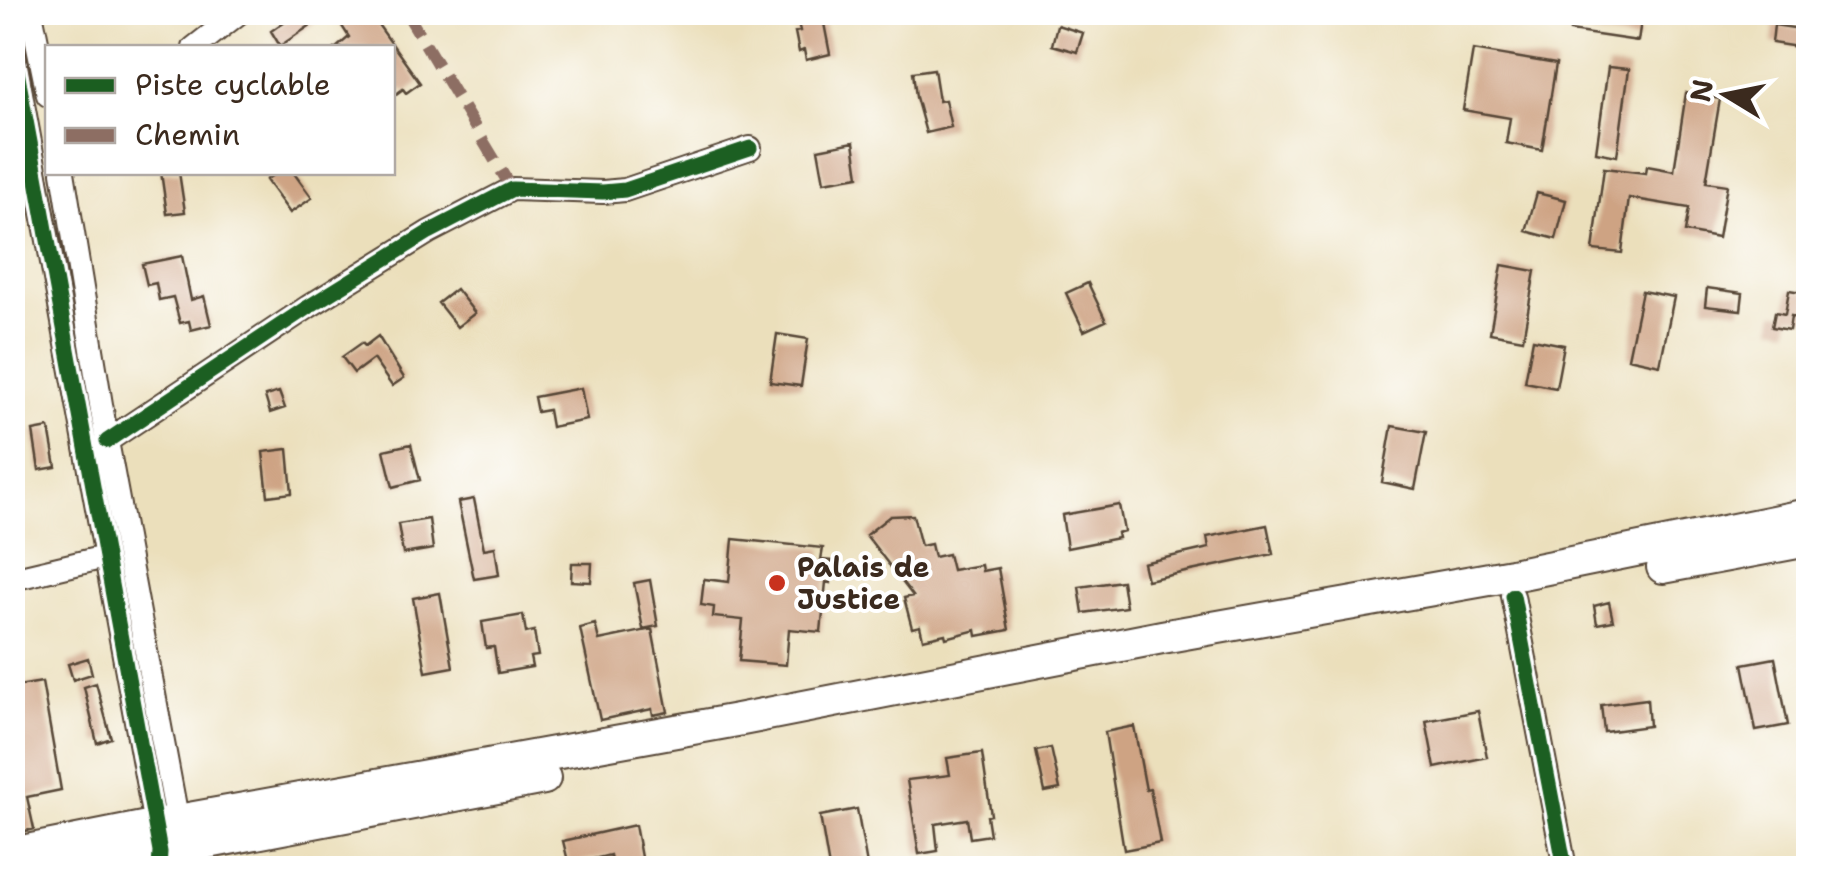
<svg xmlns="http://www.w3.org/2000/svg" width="1821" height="881" viewBox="0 0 1821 881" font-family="'Shantell Sans',sans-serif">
<rect width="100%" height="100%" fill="#fff"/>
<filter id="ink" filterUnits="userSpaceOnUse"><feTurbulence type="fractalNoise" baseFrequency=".01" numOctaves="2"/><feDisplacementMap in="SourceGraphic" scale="20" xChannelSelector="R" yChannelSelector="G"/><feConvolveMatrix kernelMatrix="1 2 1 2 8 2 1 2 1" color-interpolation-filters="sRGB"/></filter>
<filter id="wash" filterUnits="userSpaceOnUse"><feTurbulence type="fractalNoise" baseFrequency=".0048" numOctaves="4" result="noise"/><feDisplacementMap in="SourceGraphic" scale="40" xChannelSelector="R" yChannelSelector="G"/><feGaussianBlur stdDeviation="2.25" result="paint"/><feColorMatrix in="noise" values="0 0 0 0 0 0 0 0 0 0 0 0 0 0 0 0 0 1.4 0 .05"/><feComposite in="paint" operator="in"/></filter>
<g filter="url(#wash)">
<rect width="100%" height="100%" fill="#ebdfbb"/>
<g id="blocks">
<!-- building -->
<path fill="#cea383" d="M 298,12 L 330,12 L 280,46 L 271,31 Z
M 333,12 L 369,12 L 420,83 L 406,93 L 403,89 L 392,97 L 392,48 L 336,48 L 349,37 Z
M 1573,12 L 1642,14 L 1638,41 L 1570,31 Z
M 822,13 L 830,54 L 806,60 L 804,50 L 799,52 L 795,32 L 800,31 L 797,18 Z
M 1057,25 L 1083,33 L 1077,52 L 1052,45 Z
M 1774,25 L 1807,30 L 1804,48 L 1772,43 Z
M 1473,50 L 1556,64 L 1542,150 L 1506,143 L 1510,118 L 1463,110 Z
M 1608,67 L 1629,69 L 1617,156 L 1596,152 Z
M 934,69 L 939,101 L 945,100 L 951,127 L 926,133 L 916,97 L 913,72 Z
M 1686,93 L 1720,99 L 1706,182 L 1727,185 L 1718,238 L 1685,232 L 1689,208 L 1629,198 L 1622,253 L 1593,250 L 1604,168 L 1646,173 L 1647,166 L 1674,171 Z
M 854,142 L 859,176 L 824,182 L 818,149 Z
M 161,172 L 179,172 L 185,212 L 167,214 Z
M 277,172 L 293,172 L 312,198 L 290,213 L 266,180 Z
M 1537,193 L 1566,200 L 1556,239 L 1526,231 Z
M 182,256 L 191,300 L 204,296 L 211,325 L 191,330 L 189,321 L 180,323 L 173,297 L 159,300 L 156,283 L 147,285 L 142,264 Z
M 1502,265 L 1535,271 L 1523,339 L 1490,333 Z
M 1088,283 L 1106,321 L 1084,331 L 1066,293 Z
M 1707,288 L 1743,293 L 1741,310 L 1705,306 Z
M 456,289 L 475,313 L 457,327 L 438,303 Z
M 1789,290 L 1808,293 L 1808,319 L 1791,316 L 1789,330 L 1772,327 L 1775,312 L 1785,314 Z
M 1642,291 L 1674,297 L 1660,365 L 1628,358 Z
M 777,334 L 808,339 L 801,386 L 770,382 Z
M 378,336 L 404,378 L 392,386 L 373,359 L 354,373 L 342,357 L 362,343 L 365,346 Z
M 1533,339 L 1564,345 L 1556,388 L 1525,382 Z
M 581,388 L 587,420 L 551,427 L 548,410 L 537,412 L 534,397 Z
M 279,392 L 285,408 L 270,413 L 265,396 Z
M 1392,426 L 1426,432 L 1415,489 L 1382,482 Z
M 49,428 L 56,467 L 39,470 L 33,431 Z
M 411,444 L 420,480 L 393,487 L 384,450 Z
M 288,449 L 292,493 L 268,496 L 263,452 Z
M 474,499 L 484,549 L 495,547 L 499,575 L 474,579 L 458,502 Z
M 1119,505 L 1124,531 L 1117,533 L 1118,538 L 1067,548 L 1062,515 Z
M 913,515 L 921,546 L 931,544 L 934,557 L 948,554 L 952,570 L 981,565 L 982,571 L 998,568 L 1009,630 L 977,636 L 976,630 L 946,638 L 945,634 L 923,639 L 920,626 L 912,628 L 904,598 L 913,596 L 866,535 L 890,516 Z
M 429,519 L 433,549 L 403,554 L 398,524 Z
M 1267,525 L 1273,554 L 1147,580 L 1143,563 L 1209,548 L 1207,537 Z
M 733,539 L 823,548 L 821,560 L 832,561 L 830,583 L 826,582 L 821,632 L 789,629 L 786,665 L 739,661 L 743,620 L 713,617 L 714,607 L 701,605 L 704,579 L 729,582 Z
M 572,563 L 592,563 L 591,582 L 571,581 Z
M 650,580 L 658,626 L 643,629 L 634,583 Z
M 1122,581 L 1126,607 L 1083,613 L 1079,587 Z
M 440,593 L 453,667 L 426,672 L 413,598 Z
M 1609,602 L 1613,621 L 1597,624 L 1594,606 Z
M 523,615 L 526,633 L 534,631 L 538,656 L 530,657 L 532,667 L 498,673 L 494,647 L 486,648 L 482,622 Z
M 595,624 L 599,640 L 652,629 L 668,712 L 653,715 L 652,709 L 600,720 L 580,628 Z
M 88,658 L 92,674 L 73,680 L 68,664 Z
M 1775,658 L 1788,725 L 1756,731 L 1743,664 Z
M 42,682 L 61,790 L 27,797 L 34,829 L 12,834 L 12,760 L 19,759 L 12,725 L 12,687 Z
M 96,683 L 111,738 L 97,743 L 84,687 Z
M 1647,699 L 1649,726 L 1604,732 L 1601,705 Z
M 1478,711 L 1487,757 L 1435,768 L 1426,721 Z
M 1134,726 L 1146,790 L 1150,789 L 1160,843 L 1124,850 L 1105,732 Z
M 1051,748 L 1060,789 L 1045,792 L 1036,751 Z
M 982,753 L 991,815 L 987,816 L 990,835 L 970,838 L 967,819 L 935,824 L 938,851 L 919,854 L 907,780 L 950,775 L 947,758 Z
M 857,809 L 867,865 L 829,868 L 820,816 Z
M 635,825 L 643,868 L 613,868 L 610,855 L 569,865 L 563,841 Z"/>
</g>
</g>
<g filter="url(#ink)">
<use href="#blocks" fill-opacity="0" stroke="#554536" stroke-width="2.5"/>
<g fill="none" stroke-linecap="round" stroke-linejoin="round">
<defs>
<path id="minor" d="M 31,12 L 48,95
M 12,44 L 160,852 L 159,868
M 194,48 L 240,12
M 63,172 L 107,441 L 180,834
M 107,441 L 308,307 L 429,232 L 512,189 L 603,192 L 625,190 L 750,148
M 12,579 L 105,557
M 1513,596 L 1565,868"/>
<path id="highway" d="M 1663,567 L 1808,540
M 12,854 L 178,821 L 737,720 L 1162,637 L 1512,575 L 1808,515
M 72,868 L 544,778"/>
</defs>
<!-- minor casing -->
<use href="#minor" stroke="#554536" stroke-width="26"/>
<!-- highway casing -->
<use href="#highway" stroke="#554536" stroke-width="36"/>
<!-- minor -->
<use href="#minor" stroke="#fff" stroke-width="22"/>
<!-- highway -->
<use href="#highway" stroke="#fff" stroke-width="32"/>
<!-- quiet -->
<path stroke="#8d6e63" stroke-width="12" stroke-dasharray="25 12" stroke-linecap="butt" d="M 406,12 L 512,189"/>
<defs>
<path id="cycleway" d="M 12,44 L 160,852 L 159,868
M 107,441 L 308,307 L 429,232 L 512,189 L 603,192 L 625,190 L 750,148
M 1513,596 L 1565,868"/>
</defs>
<!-- cycleway casing -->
<use href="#cycleway" stroke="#fff" stroke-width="21"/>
<!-- cycleway -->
<use href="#cycleway" stroke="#1b5e20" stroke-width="15"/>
</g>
</g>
<!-- markers -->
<circle fill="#c8321e" stroke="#fff" stroke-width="4" cx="777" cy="583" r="10"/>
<g text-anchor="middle" stroke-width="8" stroke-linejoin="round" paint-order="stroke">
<!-- poi labels -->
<g font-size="28" font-weight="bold" fill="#3b2a1e" stroke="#fff" text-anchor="start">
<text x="797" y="577">Palais de<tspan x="797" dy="32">Justice</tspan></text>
</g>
</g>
<!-- margin -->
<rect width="1821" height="881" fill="none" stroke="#fff" stroke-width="50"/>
<!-- legend -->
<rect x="45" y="45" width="350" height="130" fill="#ffffff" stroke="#b1aaa5" stroke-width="2.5"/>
<rect x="65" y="78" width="50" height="15" fill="#1b5e20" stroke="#b1aaa5" stroke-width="2.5"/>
<text x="135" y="95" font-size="30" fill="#3b2a1e">Piste cyclable</text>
<rect x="65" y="128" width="50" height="15" fill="#8d6e63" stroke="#b1aaa5" stroke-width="2.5"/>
<text x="135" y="145" font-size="30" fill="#3b2a1e">Chemin</text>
<!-- north arrow -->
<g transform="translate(1726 95) rotate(280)" stroke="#ffffff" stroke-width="8" paint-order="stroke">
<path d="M0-8L18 38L0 25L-18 38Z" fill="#3b2a1e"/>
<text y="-15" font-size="28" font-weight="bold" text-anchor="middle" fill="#3b2a1e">N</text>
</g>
</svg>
